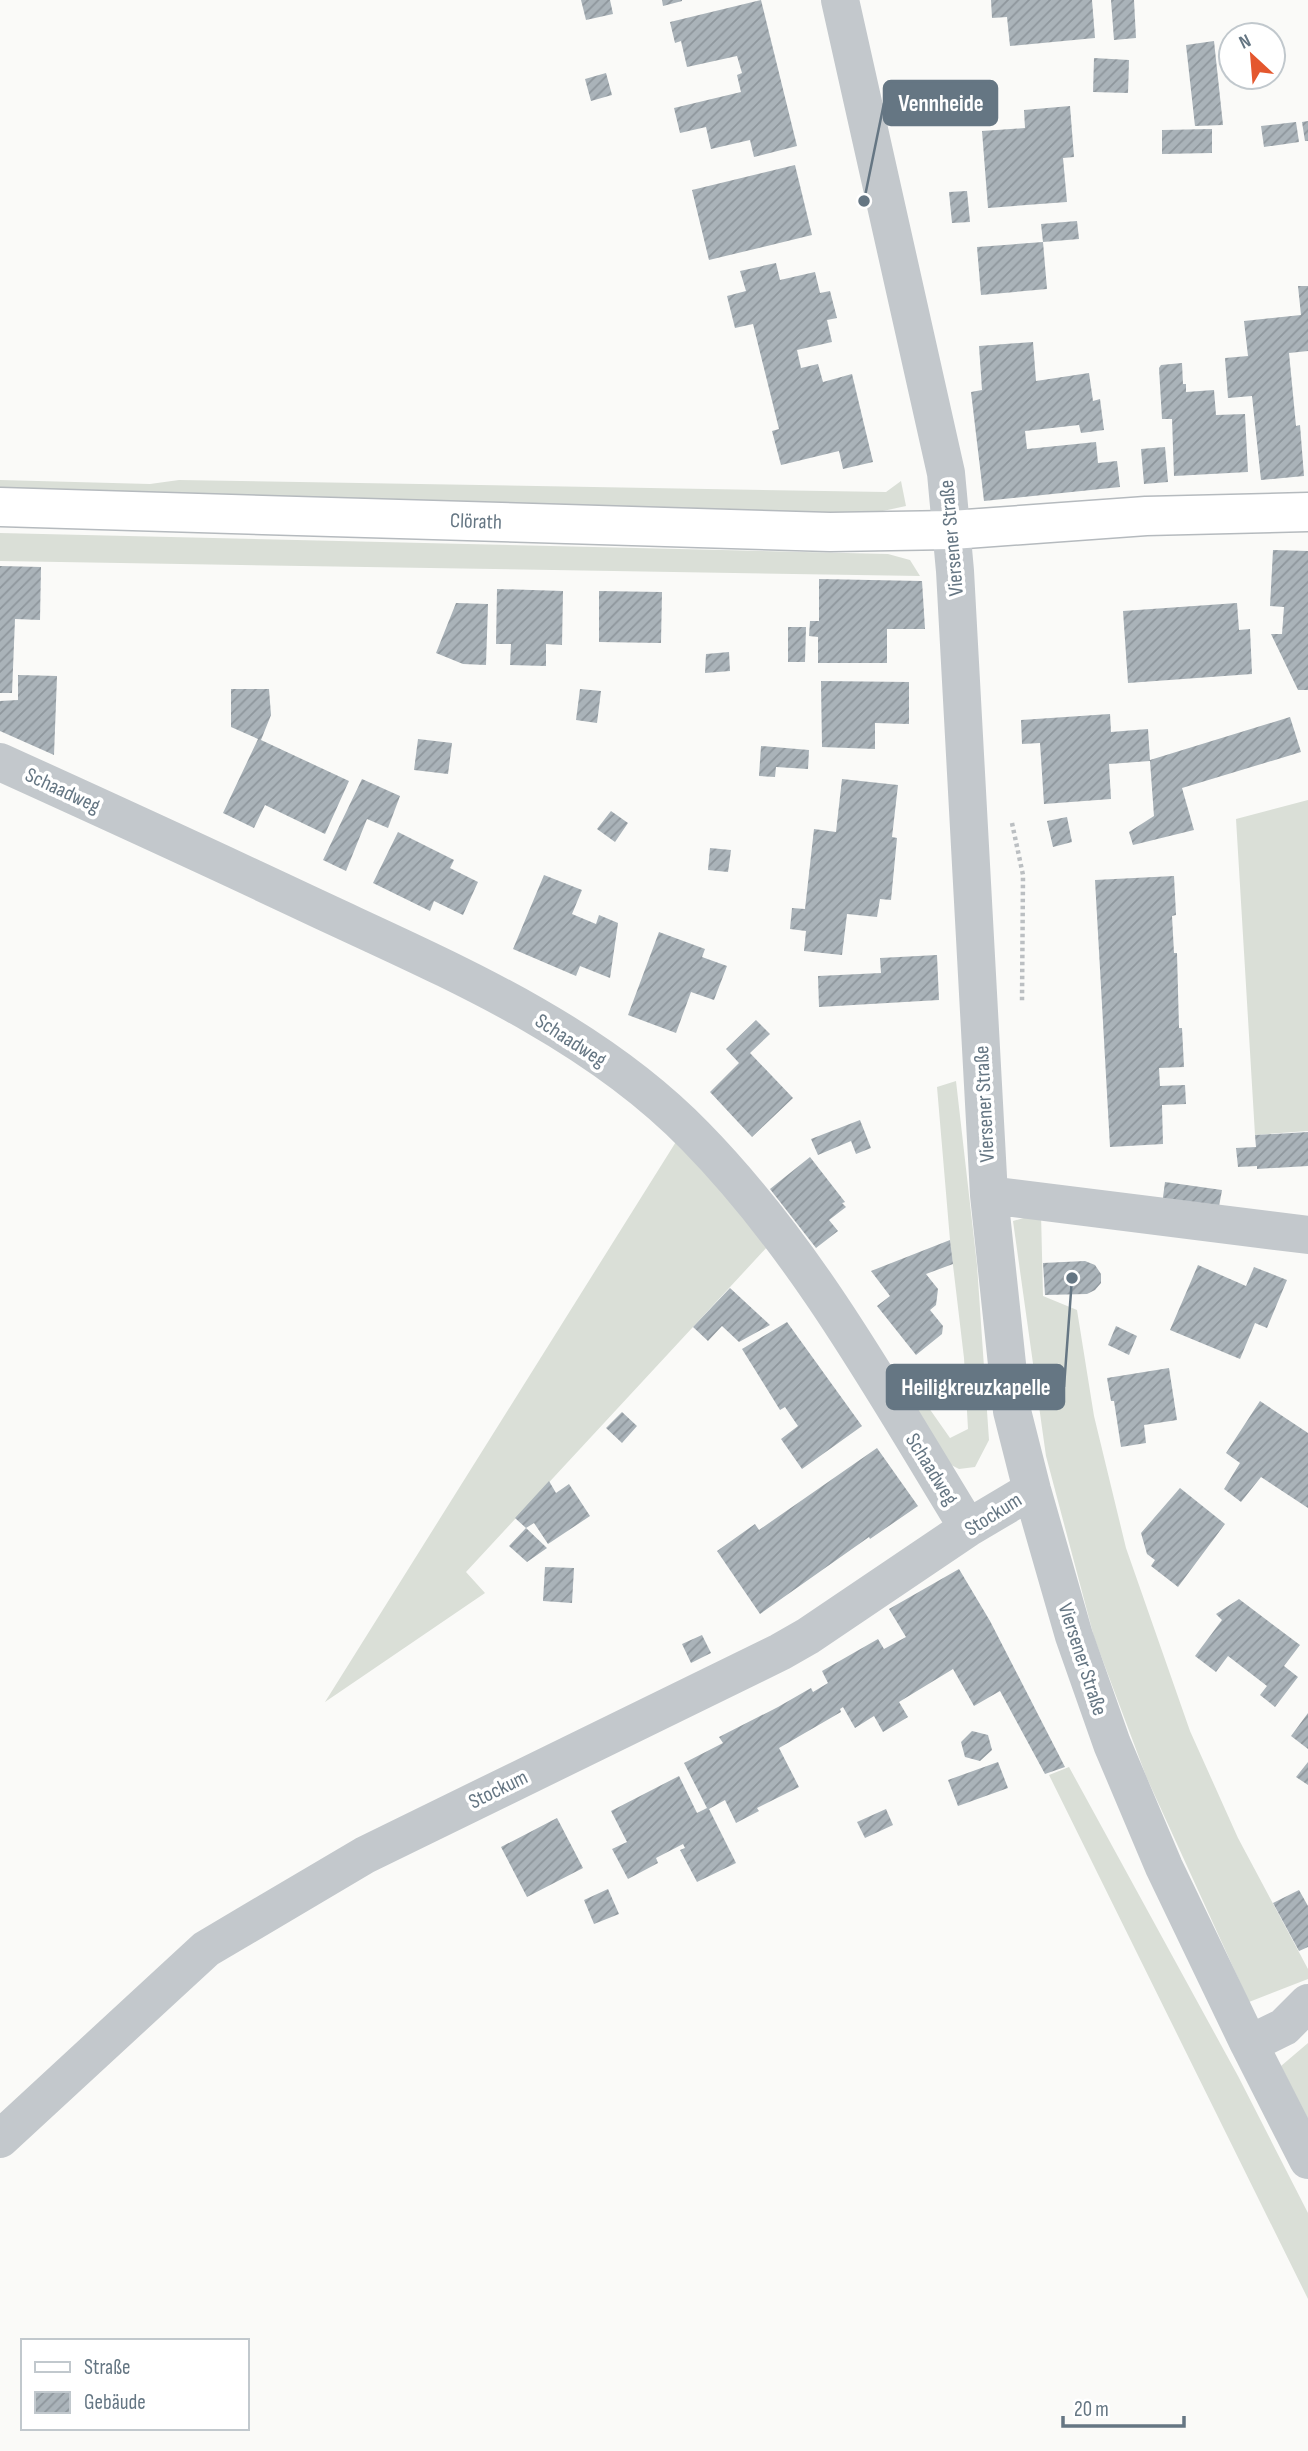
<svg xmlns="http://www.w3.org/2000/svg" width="1308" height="2451" viewBox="0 0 1308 2451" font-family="'Sofia Sans Condensed',sans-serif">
<defs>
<pattern id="building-hatch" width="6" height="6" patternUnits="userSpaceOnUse" patternTransform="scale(1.75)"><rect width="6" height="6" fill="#aab3b9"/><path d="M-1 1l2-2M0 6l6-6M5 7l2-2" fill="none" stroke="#8e969c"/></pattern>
</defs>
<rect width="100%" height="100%" fill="#fafaf8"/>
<!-- grass -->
<path fill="#dadfd7" d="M 0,480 L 150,484 L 179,480 L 886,492 L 901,481 L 906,506 L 869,514 L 0,490 Z
M 0,533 L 888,554 L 910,560 L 920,576 L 0,561 Z
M 1308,800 L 1308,1131 L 1255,1135 L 1236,819 Z
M 956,1081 L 977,1265 L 989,1440 L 975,1467 L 959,1469 L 945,1462 L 904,1401 L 917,1391 L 950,1438 L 968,1429 L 964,1358 L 950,1240 L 937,1087 Z
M 679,1137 L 768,1246 L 466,1572 L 485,1593 L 325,1702 Z
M 1041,1213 L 1043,1296 L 1077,1310 L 1094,1416 L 1126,1548 L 1190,1731 L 1238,1838 L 1308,1969 L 1308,1979 L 1249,2002 L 1146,1776 L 1094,1637 L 1046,1456 L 1013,1221 Z
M 1069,1767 L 1238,2076 L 1308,2213 L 1308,2299 L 1049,1775 Z
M 1308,2043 L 1308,2119 L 1281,2066 Z"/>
<!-- building -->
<path fill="url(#building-hatch)" d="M 581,0 L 610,0 L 613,14 L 586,20 Z
M 662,0 L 682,0 L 682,1 L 663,6 Z
M 761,0 L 797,146 L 754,157 L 750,140 L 711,149 L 706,127 L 680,133 L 674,108 L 741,92 L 737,75 L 742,73 L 737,56 L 687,67 L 681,41 L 675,43 L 670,22 Z
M 991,0 L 1092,0 L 1095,38 L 1010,46 L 1007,17 L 992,18 Z
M 1111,0 L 1134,0 L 1136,38 L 1114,40 Z
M 1214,41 L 1223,125 L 1195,126 L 1186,45 Z
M 1094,58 L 1129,60 L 1128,93 L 1093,92 Z
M 606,73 L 612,95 L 591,101 L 585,79 Z
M 1070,106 L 1074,157 L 1063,158 L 1067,202 L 988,208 L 982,131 L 1025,128 L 1024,110 Z
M 1308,121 L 1308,141 L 1305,141 L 1302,122 Z
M 1296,122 L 1299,142 L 1264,147 L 1261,126 Z
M 1212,129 L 1212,153 L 1162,154 L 1162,130 Z
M 795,165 L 812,235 L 709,260 L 692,190 Z
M 967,191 L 970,222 L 952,223 L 949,192 Z
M 1077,221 L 1079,239 L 1043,242 L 1041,224 Z
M 1043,242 L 1047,289 L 981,295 L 977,247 Z
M 776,263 L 780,280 L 815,272 L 820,293 L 830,291 L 837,318 L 827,320 L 832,342 L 797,350 L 801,368 L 818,364 L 823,382 L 852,374 L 873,462 L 843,469 L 839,451 L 781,465 L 772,431 L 779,429 L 753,324 L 735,328 L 727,296 L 746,291 L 740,271 Z
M 1298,286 L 1308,286 L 1308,351 L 1289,353 L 1296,426 L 1300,425 L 1304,476 L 1261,480 L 1252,396 L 1228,398 L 1225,358 L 1248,356 L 1244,321 L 1301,315 Z
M 1033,342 L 1036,381 L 1089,373 L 1093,401 L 1100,399 L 1104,430 L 1081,433 L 1079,425 L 1025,431 L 1027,449 L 1096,442 L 1098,463 L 1117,461 L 1120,487 L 984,501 L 971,392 L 982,390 L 979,346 Z
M 1182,363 L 1183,384 L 1186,384 L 1186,392 L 1214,390 L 1216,415 L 1245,414 L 1248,472 L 1174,476 L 1172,419 L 1162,419 L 1159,368 L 1161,365 Z
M 1165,447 L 1168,482 L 1144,484 L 1141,449 Z
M 1273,550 L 1308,551 L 1308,690 L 1298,690 L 1271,634 L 1282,634 L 1284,607 L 1270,606 Z
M 0,566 L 41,567 L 40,620 L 15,619 L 12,693 L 0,693 Z
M 819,579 L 922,581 L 925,629 L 887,629 L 887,663 L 818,663 L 818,637 L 809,636 L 810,621 L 819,621 Z
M 497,589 L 563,591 L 562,645 L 546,644 L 546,666 L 510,665 L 511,644 L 496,644 Z
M 599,591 L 662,592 L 661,643 L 599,642 Z
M 456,603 L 488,604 L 486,665 L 463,664 L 436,653 Z
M 1237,603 L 1239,630 L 1250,629 L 1252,674 L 1128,683 L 1123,611 Z
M 788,627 L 806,627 L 805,662 L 788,662 Z
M 729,652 L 730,671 L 705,673 L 706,654 Z
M 18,675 L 57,676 L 54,755 L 0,731 L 0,701 L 18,700 Z
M 821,681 L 909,682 L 909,724 L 875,723 L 875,749 L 822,747 Z
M 231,689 L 269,689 L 271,715 L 261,740 L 349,781 L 325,834 L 265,805 L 254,828 L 223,813 L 258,739 L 231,727 Z
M 580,689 L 601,691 L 597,723 L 576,720 Z
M 1110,714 L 1111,732 L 1148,729 L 1150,760 L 1290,717 L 1301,752 L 1182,788 L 1194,830 L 1133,845 L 1129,832 L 1154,816 L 1150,761 L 1109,764 L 1111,799 L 1044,804 L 1040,743 L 1022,744 L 1021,720 Z
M 418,739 L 452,743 L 448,774 L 414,770 Z
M 761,746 L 809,750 L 808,769 L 776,767 L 775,777 L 759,776 Z
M 362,779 L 400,796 L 388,828 L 367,819 L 346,871 L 323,860 Z
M 842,779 L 898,785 L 892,837 L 897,838 L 891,900 L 880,899 L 877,917 L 847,914 L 842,955 L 804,951 L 806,931 L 790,929 L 792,908 L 805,909 L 814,829 L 836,832 Z
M 611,811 L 628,823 L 615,842 L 597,829 Z
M 1067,817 L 1072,842 L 1053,847 L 1047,821 Z
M 398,832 L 454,860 L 450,868 L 478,882 L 463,915 L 434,901 L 430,911 L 373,883 Z
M 710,848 L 731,850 L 728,872 L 708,870 Z
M 544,875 L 582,890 L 572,914 L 596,924 L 599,915 L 618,923 L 610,978 L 580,966 L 576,976 L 513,949 Z
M 1174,876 L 1176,915 L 1172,916 L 1174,953 L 1177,953 L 1179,1028 L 1182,1028 L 1184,1067 L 1159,1068 L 1160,1086 L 1185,1085 L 1186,1104 L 1162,1105 L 1163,1144 L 1110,1147 L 1095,880 Z
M 659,932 L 705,949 L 702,957 L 727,966 L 714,1000 L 691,992 L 676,1033 L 628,1015 Z
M 937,955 L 939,1000 L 819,1007 L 818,976 L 881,973 L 880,958 Z
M 756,1020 L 770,1034 L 750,1053 L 793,1098 L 752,1137 L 710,1092 L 739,1063 L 726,1049 Z
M 860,1120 L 871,1148 L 856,1154 L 851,1141 L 818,1155 L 811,1139 Z
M 1308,1132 L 1308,1166 L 1257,1169 L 1257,1166 L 1238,1167 L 1236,1148 L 1256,1147 L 1255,1135 Z
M 810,1157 L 845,1202 L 842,1203 L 846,1207 L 829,1220 L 838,1231 L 816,1248 L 770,1189 Z
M 1165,1182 L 1222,1190 L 1218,1212 L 1162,1205 Z
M 950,1240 L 953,1264 L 926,1274 L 938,1289 L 936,1305 L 930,1310 L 943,1326 L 942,1334 L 916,1355 L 877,1306 L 890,1296 L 871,1271 Z
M 1085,1261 L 1095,1265 L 1101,1274 L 1101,1283 L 1095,1290 L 1087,1294 L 1045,1295 L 1043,1263 Z
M 1198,1265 L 1246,1286 L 1254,1267 L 1287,1280 L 1267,1328 L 1255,1323 L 1240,1359 L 1170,1330 Z
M 730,1288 L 770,1325 L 739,1342 L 722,1326 L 708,1341 L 693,1327 Z
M 787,1322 L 862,1426 L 802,1469 L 781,1439 L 798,1426 L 785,1407 L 780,1410 L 742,1349 Z
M 1116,1326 L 1137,1336 L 1129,1355 L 1108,1345 Z
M 1169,1368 L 1177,1420 L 1144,1425 L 1146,1443 L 1121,1447 L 1114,1401 L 1111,1401 L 1107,1378 Z
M 1260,1401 L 1308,1433 L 1308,1508 L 1261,1477 L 1241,1502 L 1224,1489 L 1240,1463 L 1226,1453 Z
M 622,1412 L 637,1426 L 622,1443 L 606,1428 Z
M 877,1448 L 918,1506 L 870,1539 L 869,1537 L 760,1614 L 717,1551 L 755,1524 L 759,1530 Z
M 549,1481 L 556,1493 L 569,1484 L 590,1516 L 548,1544 L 534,1523 L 526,1528 L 515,1518 Z
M 1180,1488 L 1225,1524 L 1178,1587 L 1151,1566 L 1155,1560 L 1147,1554 L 1141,1533 Z
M 526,1528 L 547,1548 L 527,1562 L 509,1546 Z
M 545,1567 L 574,1568 L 572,1603 L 543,1601 Z
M 959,1569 L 990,1621 L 1065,1767 L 1045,1774 L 1000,1691 L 974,1706 L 953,1669 L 899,1702 L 908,1717 L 883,1732 L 874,1716 L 855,1728 L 843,1707 L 840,1709 L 841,1712 L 779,1748 L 799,1787 L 757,1808 L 759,1811 L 736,1823 L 725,1800 L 709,1809 L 736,1863 L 697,1882 L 680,1850 L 685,1848 L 683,1844 L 656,1858 L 658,1863 L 628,1879 L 612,1849 L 627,1842 L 611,1811 L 679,1776 L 697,1813 L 707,1808 L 684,1763 L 723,1743 L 719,1737 L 778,1707 L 811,1688 L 813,1692 L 828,1683 L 822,1671 L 878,1639 L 884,1649 L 906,1637 L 889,1609 Z
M 1239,1599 L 1300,1645 L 1284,1666 L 1298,1677 L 1275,1707 L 1260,1695 L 1267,1686 L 1228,1656 L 1216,1672 L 1195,1656 L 1222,1620 L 1216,1614 Z
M 702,1635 L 711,1653 L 691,1663 L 682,1644 Z
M 1308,1713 L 1308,1749 L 1291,1736 Z
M 972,1731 L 988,1735 L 992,1750 L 980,1761 L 965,1757 L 961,1742 Z
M 998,1762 L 1008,1788 L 958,1806 L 948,1780 Z
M 1308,1762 L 1308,1785 L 1296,1777 Z
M 886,1809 L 893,1825 L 865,1838 L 857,1822 Z
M 557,1818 L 583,1868 L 527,1897 L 501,1847 Z
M 608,1889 L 619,1914 L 594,1924 L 584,1900 Z
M 1299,1890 L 1308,1906 L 1308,1947 L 1299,1951 L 1273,1903 Z"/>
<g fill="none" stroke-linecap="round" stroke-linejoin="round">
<defs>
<path id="major" d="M 0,507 L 830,532 L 952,530 L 1146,516 L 1308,512"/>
</defs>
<!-- major casing -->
<use href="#major" stroke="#b5babe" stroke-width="41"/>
<!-- path -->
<path stroke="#bbbfc2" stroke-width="4.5" stroke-dasharray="3.5 3.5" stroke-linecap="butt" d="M 1012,823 L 1023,875 L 1022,1002"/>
<!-- minor -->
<path stroke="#c3c8cc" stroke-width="38" d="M 840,0 L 946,473 L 955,571 L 989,1195 L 1012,1411 L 1032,1490 L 1074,1636 L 1112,1744 L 1164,1867 L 1249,2044 L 1308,2160
M 0,762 C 108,811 217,861 325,912 C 454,972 594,1032 695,1136 C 807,1250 885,1393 968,1528
M 989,1195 L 1308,1235
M 1249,2044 L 1284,2027 L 1308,2003
M 0,2139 L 206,1949 L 365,1855 L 780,1652 L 808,1636 L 968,1528 L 1032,1490"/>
<!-- major -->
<use href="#major" stroke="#fff" stroke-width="38"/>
</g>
<g text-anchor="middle" stroke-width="7" stroke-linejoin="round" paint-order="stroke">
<!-- street labels -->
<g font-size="21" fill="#657683" stroke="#fff">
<text transform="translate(476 521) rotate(2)" y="7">Clörath</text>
<text transform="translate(951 538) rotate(-95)" y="7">Viersener Straße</text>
<text transform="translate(63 790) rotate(25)" y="7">Schaadweg</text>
<text transform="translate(571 1040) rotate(33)" y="7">Schaadweg</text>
<text transform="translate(984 1104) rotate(-93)" y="7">Viersener Straße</text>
<text transform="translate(932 1469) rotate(58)" y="7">Schaadweg</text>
<text transform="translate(993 1514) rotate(-32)" y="7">Stockum</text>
<text transform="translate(1083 1659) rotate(72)" y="7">Viersener Straße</text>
<text transform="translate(498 1789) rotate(-26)" y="7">Stockum</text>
</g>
</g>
<!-- callouts -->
<path fill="none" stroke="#657683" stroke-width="2.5" d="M864 201L884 103M1072 1278L1064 1387"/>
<g fill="#657683" stroke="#fff" stroke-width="2.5">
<circle cx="864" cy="201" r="7"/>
<circle cx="1072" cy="1278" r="7"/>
</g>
<g fill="#657683" stroke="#657683" stroke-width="2.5">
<rect x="884" y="81" width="113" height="44" rx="7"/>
<rect x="887" y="1365" width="177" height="44" rx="7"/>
</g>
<g font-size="23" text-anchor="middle" font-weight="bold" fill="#fff">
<text x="941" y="111">Vennheide</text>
<text x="976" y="1395">Heiligkreuzkapelle</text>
</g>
<!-- legend -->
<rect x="21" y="2339" width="228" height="91" fill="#ffffff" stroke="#c1c8cd" stroke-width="2"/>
<rect x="35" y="2362" width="35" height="10" fill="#ffffff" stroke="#c1c8cd" stroke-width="2"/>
<text x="84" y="2374" font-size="21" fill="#657683">Straße</text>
<rect x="35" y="2392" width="35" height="21" fill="url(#building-hatch)" stroke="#c1c8cd" stroke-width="2"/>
<text x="84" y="2409" font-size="21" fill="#657683">Gebäude</text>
<!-- north arrow -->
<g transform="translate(1252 56) rotate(334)"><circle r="33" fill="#ffffff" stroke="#c1c8cd" stroke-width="2"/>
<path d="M0-5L12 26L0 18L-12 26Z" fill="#e4572e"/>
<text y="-10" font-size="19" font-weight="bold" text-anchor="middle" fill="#657683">N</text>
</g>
<!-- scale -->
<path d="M1063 2416v10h121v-10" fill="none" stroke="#657683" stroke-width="3.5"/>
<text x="1074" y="2416" font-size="21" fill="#657683" stroke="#ffffff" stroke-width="5" paint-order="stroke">20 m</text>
</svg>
